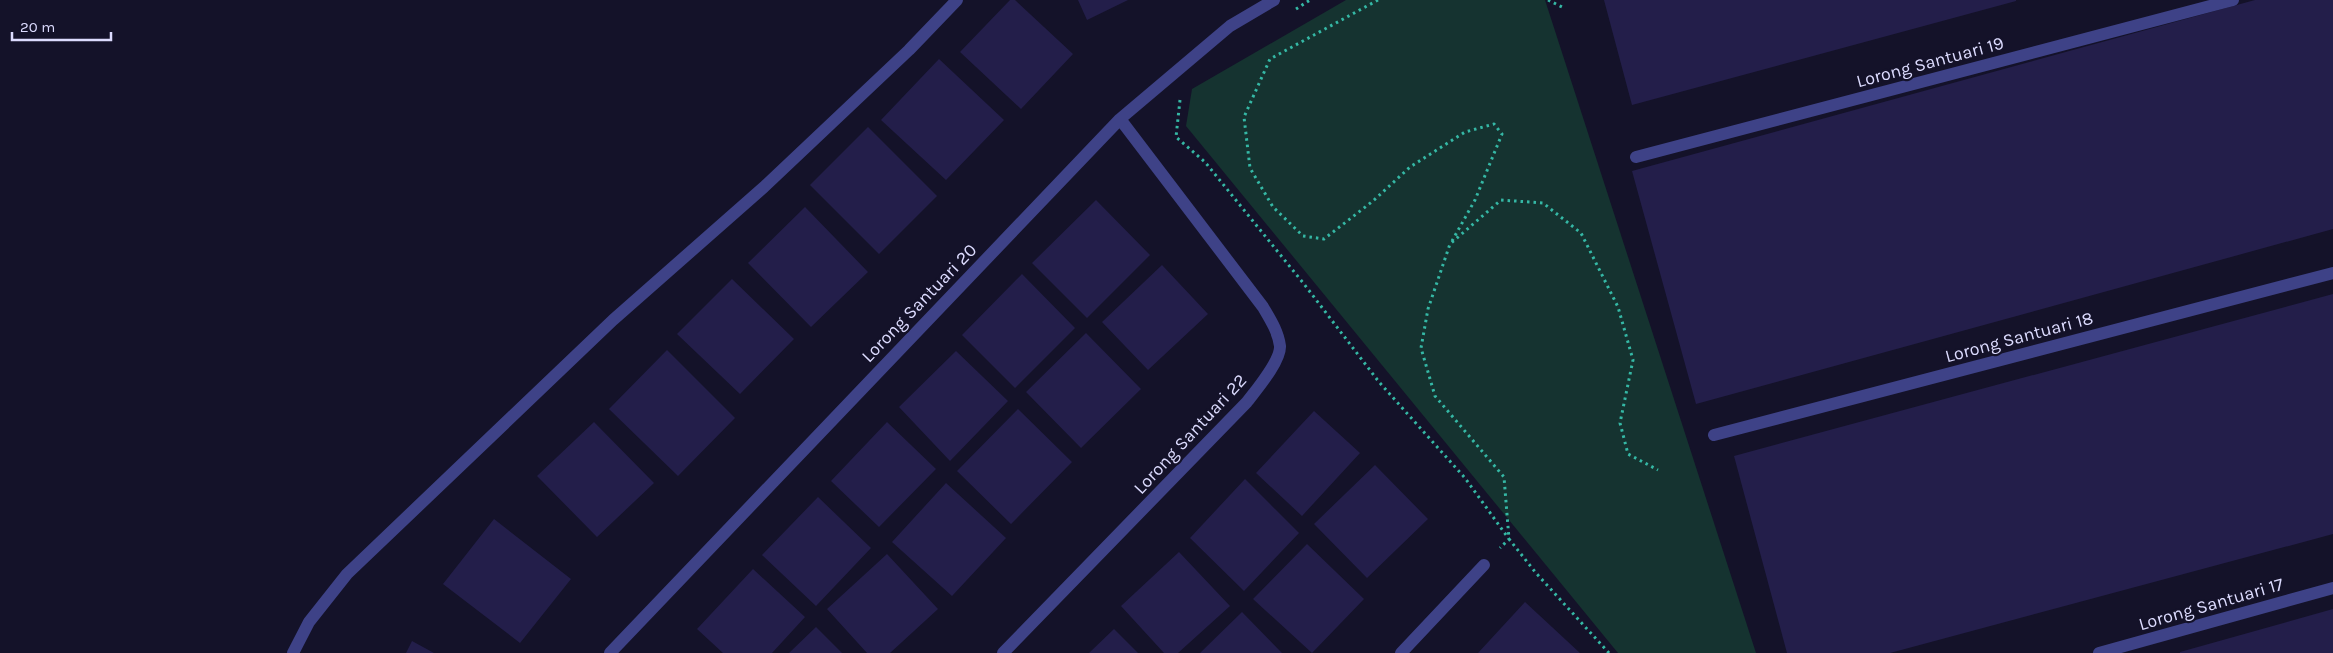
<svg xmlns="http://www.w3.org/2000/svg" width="2333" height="653" viewBox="0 0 2333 653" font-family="Karla,sans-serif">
<rect width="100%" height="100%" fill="#141229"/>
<!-- green -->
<path fill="#153330" d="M 1346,0 L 1545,0 L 1756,653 L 1618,653 L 1186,126 L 1192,89 Z"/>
<!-- building -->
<path fill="#231e4a" d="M 1010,0 L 1015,0 L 1073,54 L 1021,109 L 960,52 Z
M 1078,0 L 1128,0 L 1087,20 Z
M 1604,0 L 2016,0 L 2016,1 L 1632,105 Z
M 2255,0 L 2333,0 L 2333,229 L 1696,404 L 1632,171 Z
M 939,59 L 1004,120 L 946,180 L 881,120 Z
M 868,127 L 937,196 L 879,254 L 810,185 Z
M 1096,200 L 1150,255 L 1087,318 L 1032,263 Z
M 805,207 L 868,272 L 811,327 L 748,263 Z
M 1162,265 L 1208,314 L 1148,370 L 1102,322 Z
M 1022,274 L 1075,328 L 1015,388 L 962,335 Z
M 732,279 L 794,339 L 740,394 L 677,334 Z
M 2333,294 L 2333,534 L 1890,653 L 1787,653 L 1734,456 Z
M 1086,333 L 1141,389 L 1081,448 L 1026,392 Z
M 667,350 L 735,418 L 678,476 L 609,409 Z
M 956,351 L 1008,401 L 950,461 L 899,407 Z
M 1018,409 L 1072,462 L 1011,524 L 957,471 Z
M 1314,411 L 1360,453 L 1302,516 L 1256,473 Z
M 594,422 L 654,483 L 597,537 L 537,476 Z
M 887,422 L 936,469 L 879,527 L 831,481 Z
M 1375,465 L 1428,519 L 1367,578 L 1314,524 Z
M 1245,479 L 1299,533 L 1244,591 L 1190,538 Z
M 946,483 L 1006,538 L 952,596 L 892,542 Z
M 818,497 L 871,548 L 816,606 L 762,555 Z
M 494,519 L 571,579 L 520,643 L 443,584 Z
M 1307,544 L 1364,599 L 1312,653 L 1253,599 Z
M 1179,552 L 1230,606 L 1178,653 L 1164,653 L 1121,606 Z
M 887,554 L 938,609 L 890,653 L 867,653 L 827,609 Z
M 753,569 L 805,617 L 772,653 L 723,653 L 697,629 Z
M 1525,602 L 1580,653 L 1478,653 Z
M 2333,609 L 2333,653 L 2180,653 L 2180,652 Z
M 1242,612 L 1282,653 L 1200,653 Z
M 816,627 L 842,653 L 789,653 Z
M 1114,629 L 1138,653 L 1089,653 Z
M 412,641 L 434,653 L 406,653 Z"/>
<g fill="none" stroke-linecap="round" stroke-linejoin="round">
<!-- path -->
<path stroke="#35b8a5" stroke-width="3" stroke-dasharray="2.5 4" stroke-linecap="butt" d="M 1378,0 L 1270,59 L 1244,117 L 1250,168 L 1273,207 L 1303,236 L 1324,239 L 1373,201 L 1410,167 L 1465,132 L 1494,124 L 1502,134 L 1475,200 L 1452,241
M 1548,0 L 1564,8
M 1296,9 L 1310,0
M 1180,100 L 1176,137 L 1205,162 L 1304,284 L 1379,382 L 1465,478 L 1509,539 L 1500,548
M 1609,653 L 1536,573 L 1509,539 L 1504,477 L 1435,396 L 1421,348 L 1428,309 L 1450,244 L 1501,200 L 1543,203 L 1581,233 L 1618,307 L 1633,360 L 1620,423 L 1628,454 L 1658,470"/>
<!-- service -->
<path stroke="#3e4287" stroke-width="12" d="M 293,653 L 309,622 L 347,574 L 613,320 L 764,187 L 909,50 L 957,0"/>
<!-- minor -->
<path stroke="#3e4287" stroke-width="12" d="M 1636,157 L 2233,0
M 1714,435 L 2333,273
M 610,653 L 1120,119 L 1230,26 L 1274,0
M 1003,653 L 1247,402 C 1256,390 1281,361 1280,346 C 1278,331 1270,319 1263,307 L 1120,119
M 1401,653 L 1484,565
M 2099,653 L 2333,588"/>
</g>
<g text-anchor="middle" stroke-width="4.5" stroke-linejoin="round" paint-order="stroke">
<!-- street labels -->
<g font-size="18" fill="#dcdbfe" stroke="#141229">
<text transform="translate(1930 62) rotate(-15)" y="6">Lorong Santuari 19</text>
<text transform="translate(919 303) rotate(-46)" y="6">Lorong Santuari 20</text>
<text transform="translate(2019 337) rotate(-15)" y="6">Lorong Santuari 18</text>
<text transform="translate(1190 434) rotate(-47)" y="6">Lorong Santuari 22</text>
<text transform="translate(2211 604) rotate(-16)" y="6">Lorong Santuari 17</text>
</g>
</g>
<!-- scale -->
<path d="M12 32v8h99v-8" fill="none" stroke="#dcdbfe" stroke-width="2.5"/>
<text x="20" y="32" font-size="15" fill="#dcdbfe" stroke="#141229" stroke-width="4" paint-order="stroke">20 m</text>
</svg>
